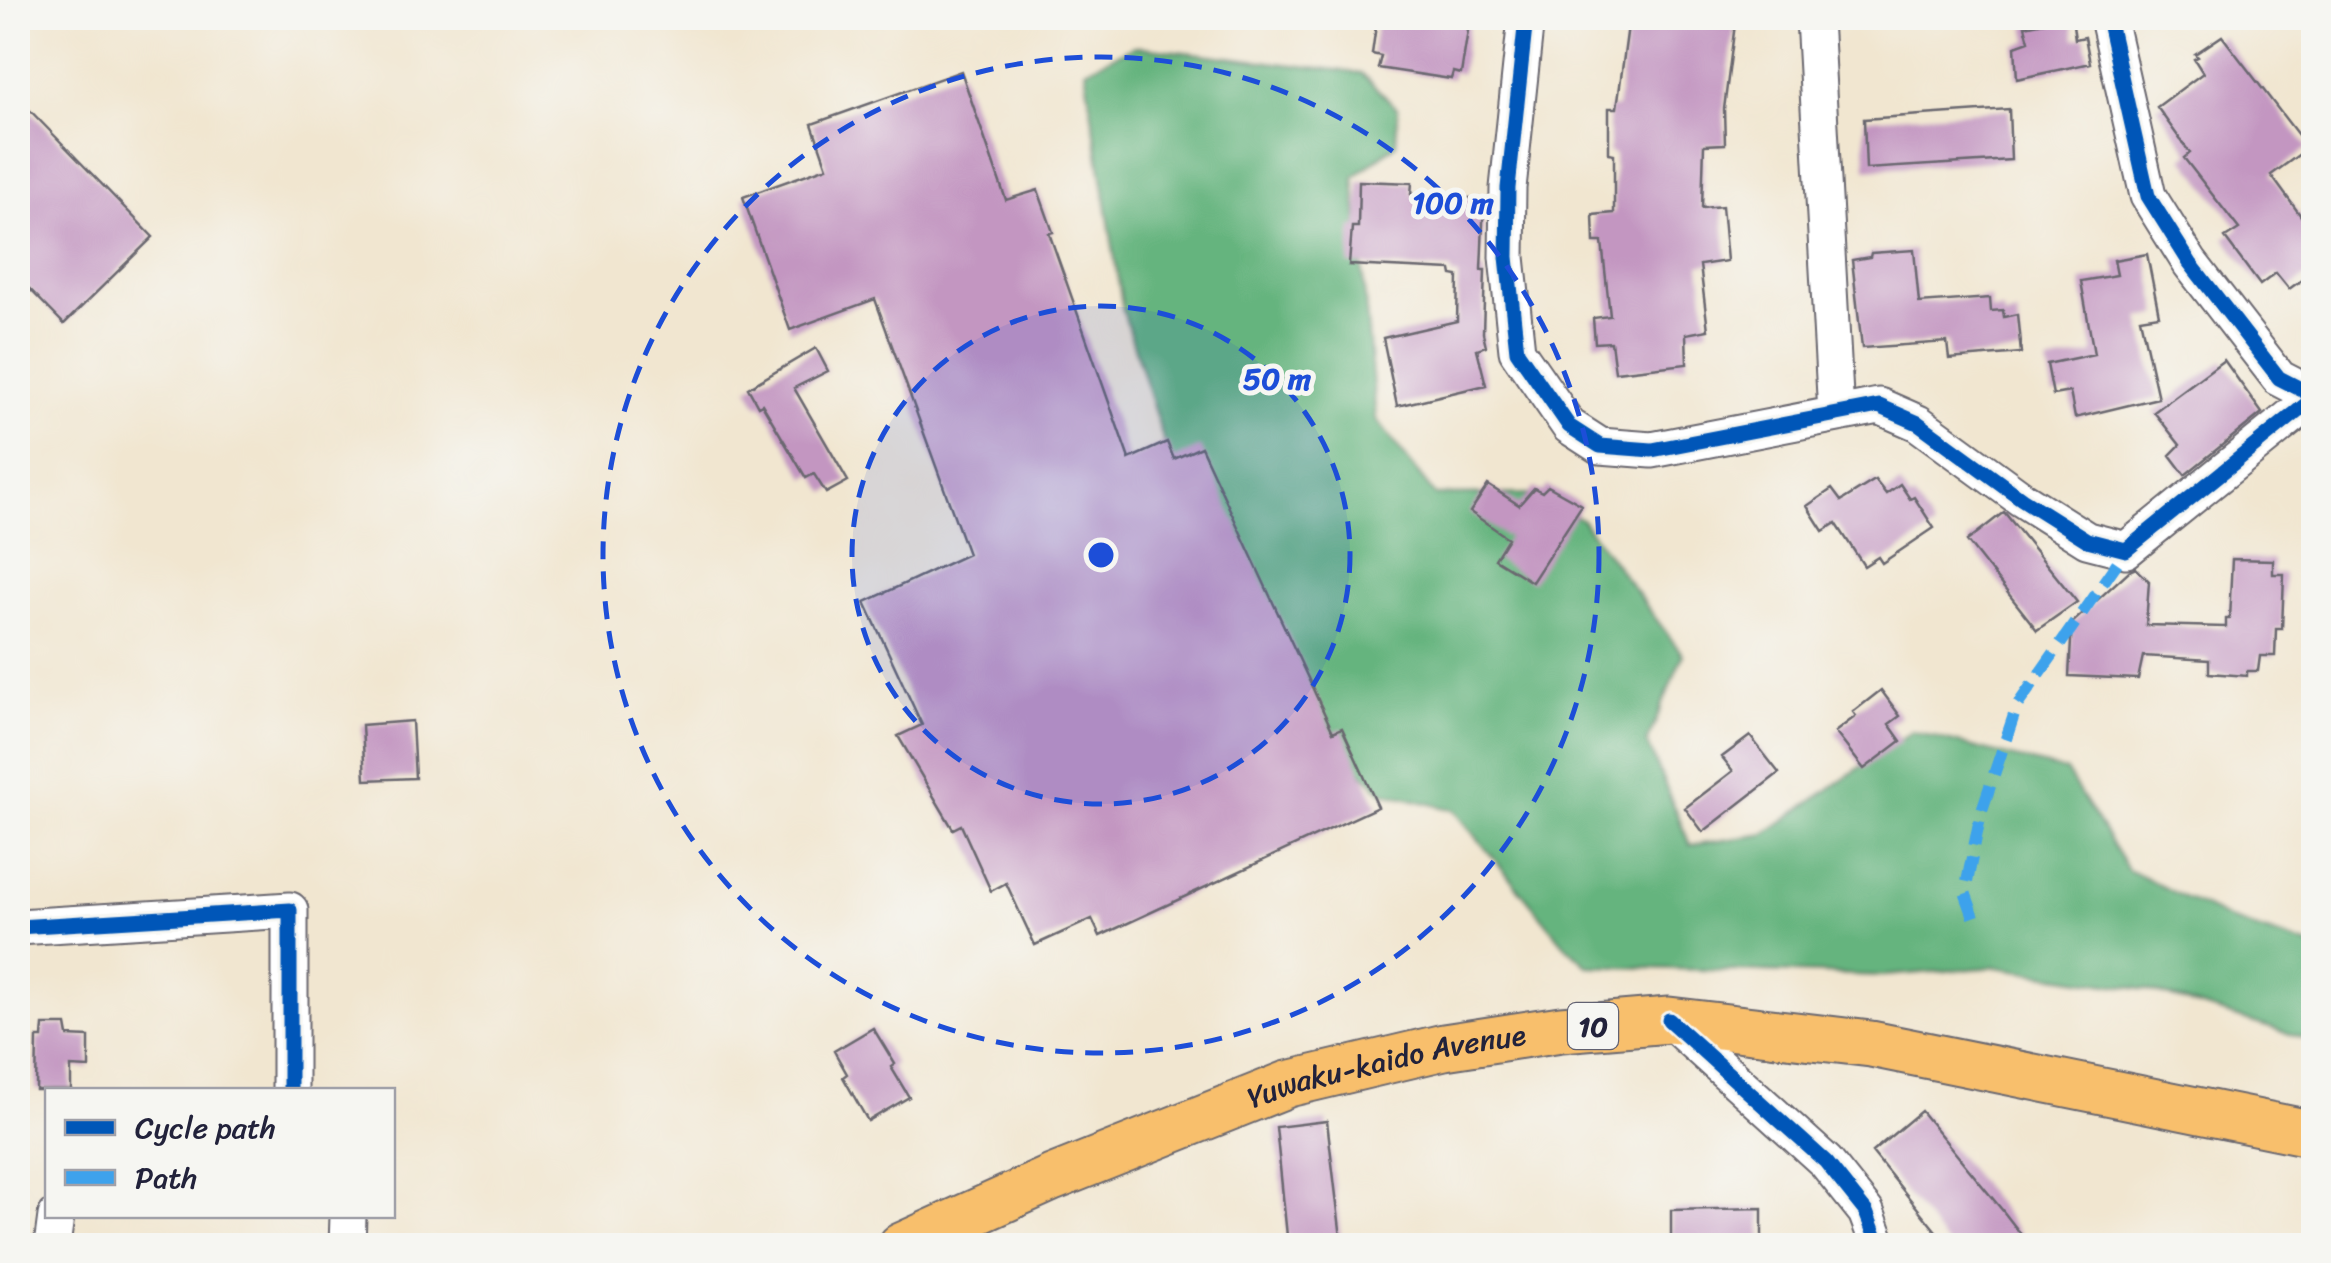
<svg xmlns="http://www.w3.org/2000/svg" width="2331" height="1263" viewBox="0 0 2331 1263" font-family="Sriracha,sans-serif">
<rect width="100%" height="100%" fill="#f6f6f2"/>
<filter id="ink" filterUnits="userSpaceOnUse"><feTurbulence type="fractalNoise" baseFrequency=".01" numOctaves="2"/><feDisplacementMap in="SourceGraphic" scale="20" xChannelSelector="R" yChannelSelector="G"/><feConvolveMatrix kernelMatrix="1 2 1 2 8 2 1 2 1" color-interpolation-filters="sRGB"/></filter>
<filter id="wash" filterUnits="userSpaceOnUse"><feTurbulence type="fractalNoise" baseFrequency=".0048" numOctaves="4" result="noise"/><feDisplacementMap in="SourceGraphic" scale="40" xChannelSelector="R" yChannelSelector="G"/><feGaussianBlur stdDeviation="2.25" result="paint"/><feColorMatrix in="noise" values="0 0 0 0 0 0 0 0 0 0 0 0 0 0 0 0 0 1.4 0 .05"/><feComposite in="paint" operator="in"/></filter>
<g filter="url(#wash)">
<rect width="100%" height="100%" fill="#f1e6d0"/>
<!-- forest -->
<path fill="#65b47e" stroke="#446b5c" stroke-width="2.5" d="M 1134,46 L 1361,73 L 1398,109 L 1396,144 L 1354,177 L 1376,419 L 1435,495 L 1542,494 L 1582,520 L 1683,655 L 1647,742 L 1690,845 L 1765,834 L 1912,731 L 2066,771 L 2128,870 L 2233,921 L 2313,947 L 2313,1041 L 2147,990 L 1996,967 L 1884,976 L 1588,966 L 1565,945 L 1454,810 L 1383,792 L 1333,745 L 1171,464 L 1123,311 L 1085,70 Z"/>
<g id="blocks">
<!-- building -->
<path fill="#c396c1" d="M 1377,18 L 1440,21 L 1441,18 L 1470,18 L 1461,74 L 1453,72 L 1451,79 L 1378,68 L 1381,56 L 1372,54 Z
M 1629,18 L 1691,18 L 1735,24 L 1724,109 L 1725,144 L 1704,145 L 1702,208 L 1722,206 L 1727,261 L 1700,265 L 1708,330 L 1686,334 L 1687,364 L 1615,372 L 1611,342 L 1595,343 L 1593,318 L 1610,316 L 1602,242 L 1594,242 L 1593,215 L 1614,213 L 1614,154 L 1609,153 L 1609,108 L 1617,108 Z
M 2043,18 L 2072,18 L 2075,39 L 2085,37 L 2090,63 L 2017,79 L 2015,46 L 2029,41 L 2025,26 L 2044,22 Z
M 2222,36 L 2308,148 L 2271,175 L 2314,234 L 2314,271 L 2289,289 L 2276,273 L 2260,285 L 2225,238 L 2239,229 L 2184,158 L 2190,153 L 2157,107 L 2203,73 L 2194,59 L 2198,57 L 2195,54 Z
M 961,71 L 1006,200 L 1038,190 L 1053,232 L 1049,233 L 1129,459 L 1167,442 L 1174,459 L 1201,447 L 1333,732 L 1342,728 L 1378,807 L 1100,936 L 1092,919 L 1035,945 L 1006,883 L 991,891 L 961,825 L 953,829 L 898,736 L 922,725 L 865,602 L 968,554 L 875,299 L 790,330 L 743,197 L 827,167 L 812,124 Z
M 18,98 L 153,237 L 64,324 L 18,277 Z
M 2009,109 L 2011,160 L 1866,169 L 1864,119 Z
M 1359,181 L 1412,183 L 1411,194 L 1484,199 L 1481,270 L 1485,270 L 1483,333 L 1486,346 L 1477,349 L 1486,385 L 1397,406 L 1383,338 L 1457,321 L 1458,276 L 1452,275 L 1451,270 L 1349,265 L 1352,227 L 1358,227 Z
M 1914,250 L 1919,303 L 1990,298 L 1991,311 L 2003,310 L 2004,317 L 2017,314 L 2021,353 L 1949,359 L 1947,342 L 1862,348 L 1852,260 L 1870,257 L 1871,253 Z
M 2147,254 L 2159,315 L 2140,318 L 2158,398 L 2075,418 L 2070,392 L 2053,395 L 2047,364 L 2094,354 L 2081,281 L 2117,275 L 2114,260 Z
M 816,348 L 828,371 L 794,388 L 848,481 L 826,493 L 814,474 L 806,478 L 762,404 L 758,406 L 748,388 Z
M 2224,360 L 2262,413 L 2185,475 L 2170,455 L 2180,445 L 2154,412 Z
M 1875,480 L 1886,494 L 1900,484 L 1910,499 L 1914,497 L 1934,528 L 1882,563 L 1878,557 L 1864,566 L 1836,523 L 1823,531 L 1807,506 L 1832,489 L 1841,501 Z
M 1488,485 L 1519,505 L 1534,488 L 1542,492 L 1548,486 L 1582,505 L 1532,582 L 1495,559 L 1508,538 L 1470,512 Z
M 2004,512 L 2077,602 L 2037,630 L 1967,541 Z
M 2232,559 L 2273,560 L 2273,574 L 2284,574 L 2282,629 L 2276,629 L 2275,656 L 2260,656 L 2258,671 L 2247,671 L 2247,676 L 2209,673 L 2209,660 L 2143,656 L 2138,679 L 2069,676 L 2072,623 L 2129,571 L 2136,568 L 2149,581 L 2146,625 L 2226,627 L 2226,619 L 2229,619 Z
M 1881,690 L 1900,716 L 1889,724 L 1901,741 L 1864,769 L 1835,732 L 1856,716 L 1853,712 Z
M 412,721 L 415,778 L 365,780 L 362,725 Z
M 1750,736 L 1779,773 L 1703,832 L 1685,808 L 1733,771 L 1722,757 Z
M 43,1025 L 66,1025 L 68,1036 L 89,1037 L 89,1068 L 71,1067 L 71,1090 L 36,1090 L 37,1038 L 42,1038 Z
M 873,1028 L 895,1064 L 891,1067 L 909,1097 L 868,1121 L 843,1077 L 847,1074 L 834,1051 Z
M 1921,1111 L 2003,1211 L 2030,1246 L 1948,1246 L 1872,1152 Z
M 1327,1121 L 1342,1246 L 1288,1246 L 1276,1127 Z
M 1762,1208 L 1762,1246 L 1671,1246 L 1671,1210 Z"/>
</g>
</g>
<g filter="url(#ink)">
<use href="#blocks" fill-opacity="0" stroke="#6a676f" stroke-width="2.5"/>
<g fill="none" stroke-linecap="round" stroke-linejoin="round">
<defs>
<path id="minor" d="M 1526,18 L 1508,188 L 1507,257 L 1517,351 L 1569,426 L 1600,446 L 1652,450 L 1879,406 L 1918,423 L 2022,499 L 2087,540 L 2126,550 L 2314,398
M 1814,18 L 1836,414
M 2108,18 L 2148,196 L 2190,263 L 2279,378 L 2314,396
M 18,927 L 290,910 L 290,1090
M 1669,1020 L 1826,1162 L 1866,1212 L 1879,1246
M 52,1246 L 56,1216
M 347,1246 L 348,1216"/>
<g id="major">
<path id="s1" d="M 901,1246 L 1052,1178 L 1288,1084 L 1444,1047 L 1561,1029 L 1669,1020 L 1871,1044 L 2314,1134"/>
</g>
</defs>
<!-- minor casing -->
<use href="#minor" stroke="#6a676f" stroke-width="39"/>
<!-- major casing -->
<use href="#major" stroke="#6a676f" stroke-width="49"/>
<!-- minor -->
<use href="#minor" stroke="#fff" stroke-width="35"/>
<!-- major -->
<use href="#major" stroke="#f8bf6c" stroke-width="45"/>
<!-- quiet -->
<path stroke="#3ea2ec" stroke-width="12" stroke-dasharray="25 12" stroke-linecap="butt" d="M 1974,917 L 1965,892 L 1981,813 L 2017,706 L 2126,550"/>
<defs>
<path id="cycleway" d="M 1526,18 L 1508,188 L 1507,257 L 1517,351 L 1569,426 L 1600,446 L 1652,450 L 1879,406 L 1918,423 L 2022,499 L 2087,540 L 2126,550 L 2314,398
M 2108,18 L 2148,196 L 2190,263 L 2279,378 L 2314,396
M 18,927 L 290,910 L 290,1090
M 1669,1020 L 1826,1162 L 1866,1212 L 1879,1246"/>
</defs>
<!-- cycleway casing -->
<use href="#cycleway" stroke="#f6f6f2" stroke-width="21"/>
<!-- cycleway -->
<use href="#cycleway" stroke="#0057b8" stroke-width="15"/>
</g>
</g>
<!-- distance rings -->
<circle cx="1101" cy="555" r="249" fill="#1d4ed8" fill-opacity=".12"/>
<g fill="none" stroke="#1d4ed8" stroke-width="5" stroke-dasharray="18 12">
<circle cx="1101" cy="555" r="249"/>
<circle cx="1101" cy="555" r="498"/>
</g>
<g text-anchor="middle" stroke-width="10" stroke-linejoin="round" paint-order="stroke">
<!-- shield labels -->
<rect fill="#f6f6f2" stroke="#626272" stroke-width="2.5" x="1568" y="1003" width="50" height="46" rx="8"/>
<g font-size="28" font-weight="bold" fill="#22223b">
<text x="1593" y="1036">10</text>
</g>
<!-- street labels -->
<g font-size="30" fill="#22223b" stroke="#f6f6f2">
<text dy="10" stroke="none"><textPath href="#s1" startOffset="520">Yuwaku-kaido Avenue</textPath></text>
</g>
</g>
<circle cx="1101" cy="555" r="15" fill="#1d4ed8" stroke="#f6f6f2" stroke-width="5"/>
<g font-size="30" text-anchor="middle" font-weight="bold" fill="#1d4ed8" stroke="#f6f6f2" stroke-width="10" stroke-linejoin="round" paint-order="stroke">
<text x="1453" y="213">100 m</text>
<text x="1277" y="389">50 m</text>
</g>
<!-- margin -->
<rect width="2331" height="1263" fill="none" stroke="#f6f6f2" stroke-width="60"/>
<!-- legend -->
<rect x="45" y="1088" width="350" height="130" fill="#f6f6f2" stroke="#a1a1a9" stroke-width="2.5"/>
<rect x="65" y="1120" width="50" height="15" fill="#0057b8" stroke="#a1a1a9" stroke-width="2.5"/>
<text x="135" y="1138" font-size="30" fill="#22223b">Cycle path</text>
<rect x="65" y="1170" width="50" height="15" fill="#3ea2ec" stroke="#a1a1a9" stroke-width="2.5"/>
<text x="135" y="1188" font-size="30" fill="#22223b">Path</text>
</svg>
